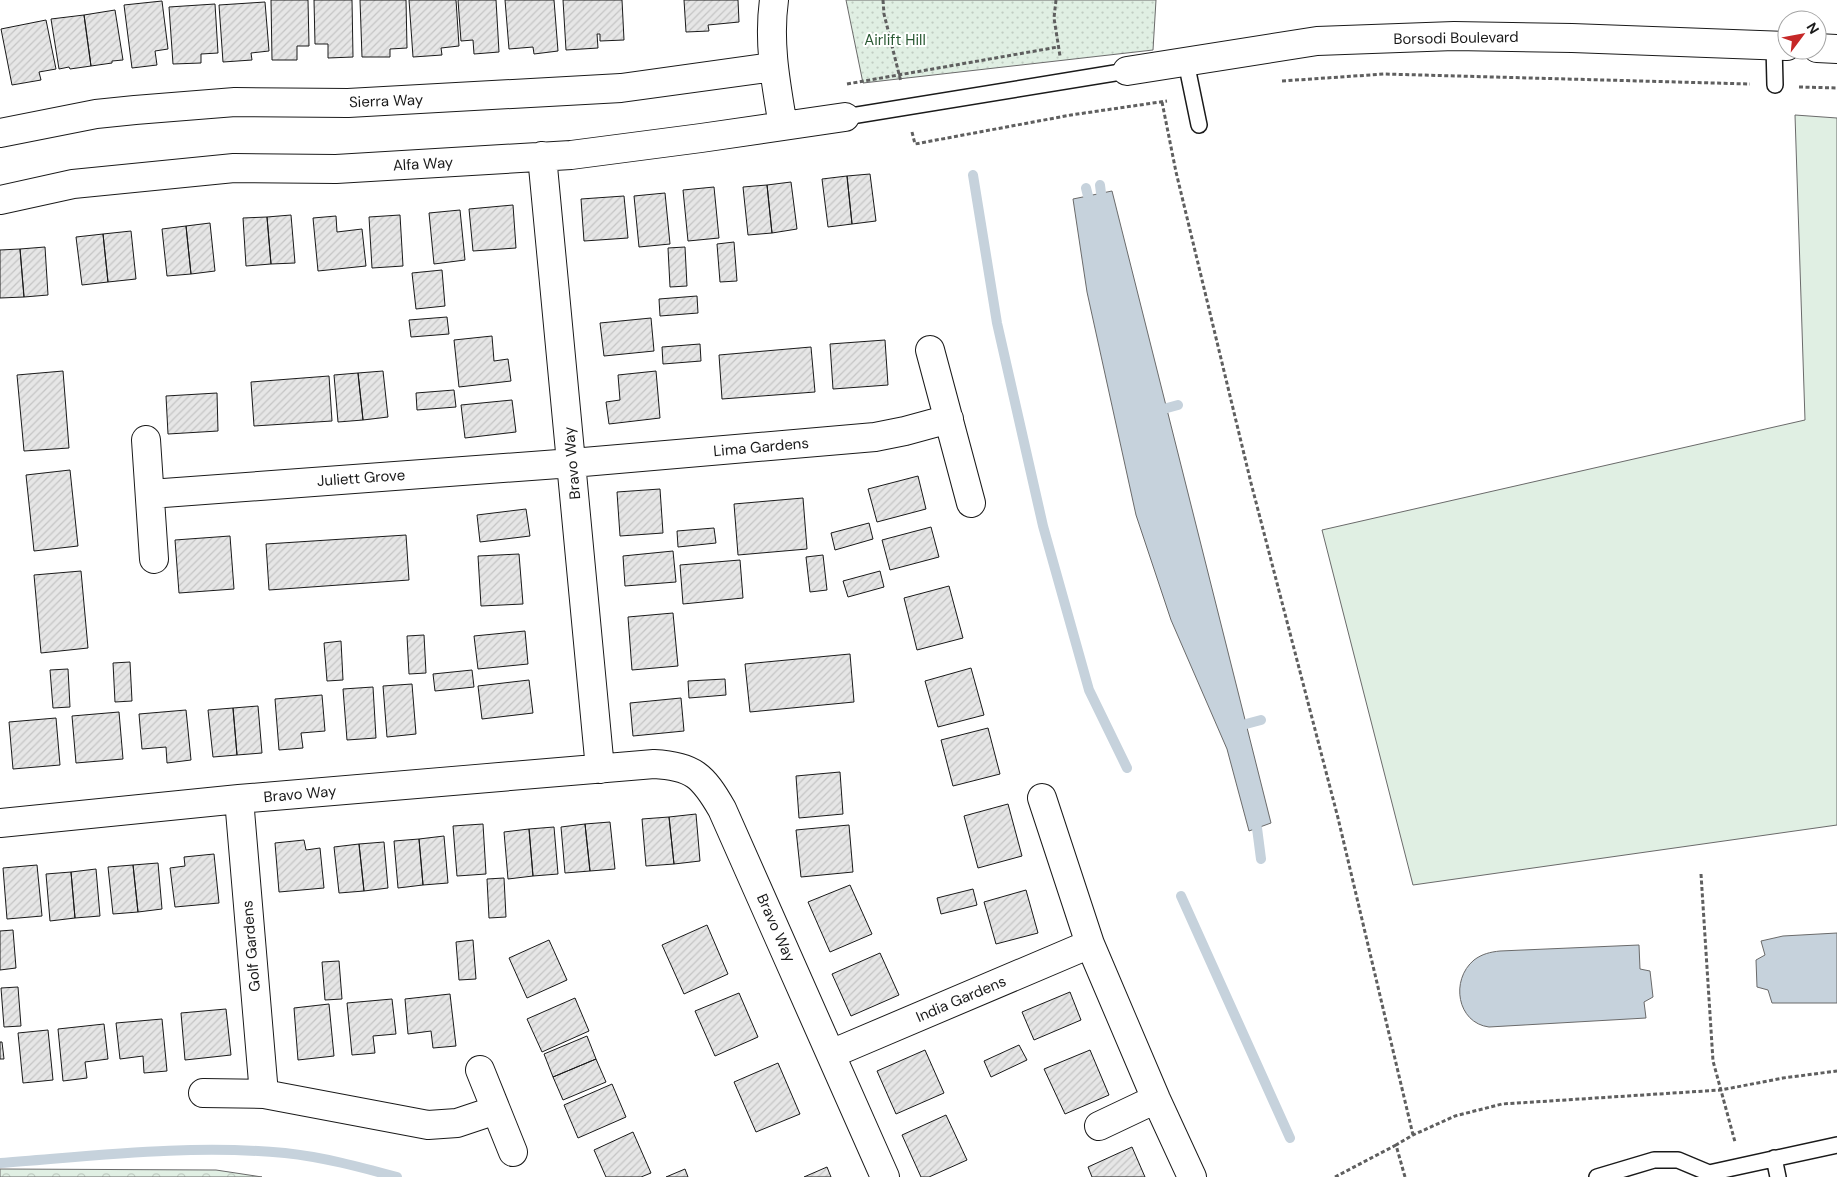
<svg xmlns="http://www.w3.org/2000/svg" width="1837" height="1177" viewBox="0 0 1837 1177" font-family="'DM Sans',sans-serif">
<defs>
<pattern id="forest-crowns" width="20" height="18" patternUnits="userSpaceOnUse" patternTransform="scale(1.25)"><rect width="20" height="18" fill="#e0efe3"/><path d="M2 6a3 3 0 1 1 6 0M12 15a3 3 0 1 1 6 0" fill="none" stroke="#c0ccc2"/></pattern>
<pattern id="park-dots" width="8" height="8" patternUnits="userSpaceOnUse" patternTransform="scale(1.25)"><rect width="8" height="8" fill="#e0efe3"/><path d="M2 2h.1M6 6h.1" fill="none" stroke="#c0ccc2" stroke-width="1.8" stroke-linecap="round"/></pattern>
<pattern id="building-hatch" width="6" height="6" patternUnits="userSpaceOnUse" patternTransform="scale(1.25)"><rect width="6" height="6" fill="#e6e6e6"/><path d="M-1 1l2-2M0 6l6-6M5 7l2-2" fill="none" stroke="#c5c5c5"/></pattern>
</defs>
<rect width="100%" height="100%" fill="#fff"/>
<!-- grass -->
<path fill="#e0efe3" stroke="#6a6a6a" d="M 1795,115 L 1837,118 L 1837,825 L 1413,885 L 1322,530 L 1805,420 Z"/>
<!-- forest -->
<path fill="url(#forest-crowns)" stroke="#6a6a6a" d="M 0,1169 L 216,1170 L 262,1177 L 0,1177 Z"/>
<!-- park -->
<path fill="url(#park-dots)" stroke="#6a6a6a" d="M 846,0 L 1156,0 L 1153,50 L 863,83 Z"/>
<!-- water -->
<path fill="#c6d2dc" stroke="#6a6a6a" d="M 1112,191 L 1271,823 L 1249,831 L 1227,749 L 1171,620 L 1136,515 L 1087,292 L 1073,199 Z
M 1837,933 L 1837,1003 L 1772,1003 L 1768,990 L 1757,987 L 1756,960 L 1765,955 L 1761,941 L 1783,936 Z
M 1639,945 L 1640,969 L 1650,971 L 1653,997 L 1644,1002 L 1646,1018 L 1489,1027 C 1457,1023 1450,980 1474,960 C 1482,954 1490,952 1500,951 Z"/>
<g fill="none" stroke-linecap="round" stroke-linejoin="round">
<!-- stream -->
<path stroke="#c6d2dc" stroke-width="10" d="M 973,175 L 997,323 L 1043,526 L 1089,690 L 1127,768
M 1100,185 L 1101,193
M 1086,188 L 1088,196
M 1167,408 L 1178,405
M 1246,724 L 1261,720
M 1257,828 L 1261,859
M 1181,896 L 1290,1138
M 0,1163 C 94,1156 190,1144 285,1153 C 323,1157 360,1167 397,1177"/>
</g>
<!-- building -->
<path fill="url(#building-hatch)" stroke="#1a1a1a" d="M 271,0 L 308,0 L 309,46 L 297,46 L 297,60 L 272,60 Z
M 314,0 L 352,0 L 353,57 L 328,58 L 328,44 L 315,44 Z
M 360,0 L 406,0 L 407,48 L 390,49 L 390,57 L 362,57 Z
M 409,0 L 456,0 L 459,46 L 441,48 L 442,55 L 413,57 Z
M 458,0 L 496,0 L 499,52 L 474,54 L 473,40 L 461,41 Z
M 505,0 L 554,0 L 558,51 L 534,54 L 533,47 L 509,49 Z
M 563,0 L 622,0 L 624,40 L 600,41 L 600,34 L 597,34 L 598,48 L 566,50 Z
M 684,0 L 738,0 L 739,22 L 708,25 L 709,31 L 686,32 Z
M 162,1 L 168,49 L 155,51 L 157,65 L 132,68 L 124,5 Z
M 265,2 L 269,51 L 251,53 L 252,60 L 223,62 L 219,5 Z
M 215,4 L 218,53 L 201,54 L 201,63 L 173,64 L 169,7 Z
M 115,10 L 123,60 L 112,61 L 112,63 L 91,66 L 84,15 Z
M 84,15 L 91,66 L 70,69 L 69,67 L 59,69 L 51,19 Z
M 46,20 L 56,69 L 39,72 L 41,80 L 12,85 L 1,29 Z
M 870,174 L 876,221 L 852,224 L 847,176 Z
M 847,176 L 852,224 L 828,227 L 822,179 Z
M 791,182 L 797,229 L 772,233 L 767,185 Z
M 767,185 L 772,233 L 748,235 L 743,187 Z
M 714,187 L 719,238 L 688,241 L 683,190 Z
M 665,193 L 670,244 L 639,247 L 634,196 Z
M 624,196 L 628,238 L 584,241 L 581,199 Z
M 513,205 L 516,248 L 473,251 L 469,209 Z
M 460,210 L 465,260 L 434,264 L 429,213 Z
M 291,215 L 295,263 L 271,264 L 267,217 Z
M 400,215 L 403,266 L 372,268 L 369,217 Z
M 336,216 L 337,232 L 362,229 L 366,266 L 318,271 L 313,218 Z
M 267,217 L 271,264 L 246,266 L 243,218 Z
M 210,223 L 215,271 L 191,274 L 186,226 Z
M 186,226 L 191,274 L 167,276 L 162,229 Z
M 131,231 L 136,279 L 108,282 L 103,234 Z
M 103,234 L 108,282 L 82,285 L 76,237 Z
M 734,242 L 737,281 L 720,282 L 717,244 Z
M 45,247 L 48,295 L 24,297 L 20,249 Z
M 685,247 L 687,286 L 670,287 L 668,248 Z
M 20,249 L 24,297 L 0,298 L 0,250 Z
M 442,270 L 445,306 L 416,309 L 412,273 Z
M 697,296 L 698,313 L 660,316 L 659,299 Z
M 447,317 L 449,334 L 411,337 L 409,320 Z
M 651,318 L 654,351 L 604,356 L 600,323 Z
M 492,336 L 494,361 L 508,359 L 511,381 L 459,387 L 454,340 Z
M 885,340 L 888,385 L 833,389 L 830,344 Z
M 700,344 L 701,361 L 663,364 L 662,347 Z
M 811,347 L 815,392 L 722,399 L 719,355 Z
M 63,371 L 69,448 L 24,451 L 17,375 Z
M 383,371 L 388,417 L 363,420 L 358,373 Z
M 656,371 L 660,418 L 609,424 L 606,402 L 620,400 L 618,375 Z
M 358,373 L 363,420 L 338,422 L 334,375 Z
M 329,376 L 332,421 L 254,426 L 251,382 Z
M 454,390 L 456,407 L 417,410 L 416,393 Z
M 217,393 L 218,431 L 168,434 L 166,396 Z
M 512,400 L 516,432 L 465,438 L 461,405 Z
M 70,470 L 78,546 L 34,551 L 26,475 Z
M 918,476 L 926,509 L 877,522 L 868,489 Z
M 660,489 L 663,533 L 620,536 L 617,492 Z
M 803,498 L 807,549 L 738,555 L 734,504 Z
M 526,509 L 530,536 L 480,542 L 477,515 Z
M 869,523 L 873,539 L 835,550 L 831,533 Z
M 931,527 L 939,557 L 890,570 L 882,540 Z
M 714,528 L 716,543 L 678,547 L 677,531 Z
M 406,535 L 409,580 L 269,590 L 266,544 Z
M 230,536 L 234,589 L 179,593 L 175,540 Z
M 673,551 L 676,582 L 625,586 L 623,556 Z
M 519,554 L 523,604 L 481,606 L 478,556 Z
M 823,555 L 827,590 L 810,592 L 806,557 Z
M 740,560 L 743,598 L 683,604 L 680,565 Z
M 81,571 L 88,648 L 41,653 L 34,575 Z
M 880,571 L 884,587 L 848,597 L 843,581 Z
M 949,586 L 963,638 L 917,650 L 904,598 Z
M 673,613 L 678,666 L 632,670 L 628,617 Z
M 525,631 L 528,664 L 478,669 L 474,636 Z
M 424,635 L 426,673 L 409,674 L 407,636 Z
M 341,641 L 343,680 L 327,681 L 324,643 Z
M 850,654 L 854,702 L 750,712 L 745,664 Z
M 130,662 L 132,701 L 115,702 L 113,663 Z
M 971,668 L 984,715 L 938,727 L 925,681 Z
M 68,669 L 70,707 L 53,708 L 50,670 Z
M 472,670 L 474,687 L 435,691 L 433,674 Z
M 725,679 L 726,695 L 689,698 L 688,681 Z
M 529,680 L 533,713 L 482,719 L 478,686 Z
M 412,684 L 416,734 L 387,737 L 383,686 Z
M 373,687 L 376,738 L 347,740 L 343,689 Z
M 322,695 L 325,731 L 301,733 L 303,748 L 279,750 L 275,699 Z
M 681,698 L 684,731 L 633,736 L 630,703 Z
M 258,706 L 262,753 L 237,755 L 233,708 Z
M 233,708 L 237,755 L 213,757 L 208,710 Z
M 186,710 L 191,760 L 167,763 L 166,747 L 142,749 L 139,714 Z
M 119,712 L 123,759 L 76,763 L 72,716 Z
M 56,718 L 60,765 L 13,769 L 9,722 Z
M 988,728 L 1000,774 L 953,786 L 941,740 Z
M 840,772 L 843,814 L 799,818 L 796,776 Z
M 1008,804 L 1022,856 L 978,868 L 964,816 Z
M 696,814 L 700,861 L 674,864 L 669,817 Z
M 669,817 L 674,864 L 646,866 L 642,819 Z
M 610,822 L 615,869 L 590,871 L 585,824 Z
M 483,824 L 486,874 L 457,876 L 453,826 Z
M 585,824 L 590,871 L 565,873 L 561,827 Z
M 849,825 L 853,872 L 801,877 L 796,830 Z
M 554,827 L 558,874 L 533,876 L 529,829 Z
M 529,829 L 533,876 L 508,879 L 504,832 Z
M 444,836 L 448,883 L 423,885 L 419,839 Z
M 419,839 L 423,885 L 398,888 L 394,841 Z
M 304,840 L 306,850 L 320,848 L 324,888 L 279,892 L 275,843 Z
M 384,842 L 388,888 L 364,891 L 359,844 Z
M 359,844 L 364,891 L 339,893 L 334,847 Z
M 214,854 L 219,903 L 175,907 L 170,868 L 185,866 L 184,857 Z
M 158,863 L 162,909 L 138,912 L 133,865 Z
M 37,865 L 42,916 L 7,919 L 3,868 Z
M 133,865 L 138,912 L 113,914 L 108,867 Z
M 96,869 L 100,916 L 75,918 L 71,872 Z
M 71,872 L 75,918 L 50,921 L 46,874 Z
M 504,878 L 506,917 L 489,918 L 487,879 Z
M 850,885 L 872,934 L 830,952 L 808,902 Z
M 973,889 L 977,905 L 941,914 L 937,898 Z
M 1026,890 L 1038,933 L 996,944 L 984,902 Z
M 707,925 L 728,974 L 684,994 L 662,945 Z
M 13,930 L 16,968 L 0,970 L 0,931 Z
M 473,940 L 476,979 L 459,980 L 456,942 Z
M 549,940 L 567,980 L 527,998 L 509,958 Z
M 880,953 L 899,995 L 851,1016 L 832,974 Z
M 339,961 L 342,999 L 325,1000 L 322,962 Z
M 18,987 L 21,1026 L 4,1027 L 1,988 Z
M 1070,992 L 1081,1020 L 1034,1040 L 1022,1012 Z
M 739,993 L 758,1037 L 715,1056 L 695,1011 Z
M 450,994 L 456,1046 L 433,1048 L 431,1031 L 408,1034 L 405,999 Z
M 575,998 L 589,1031 L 542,1052 L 527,1019 Z
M 392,999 L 396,1034 L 373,1036 L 375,1053 L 352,1055 L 347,1003 Z
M 329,1004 L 334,1056 L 298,1060 L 294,1008 Z
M 226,1009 L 231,1055 L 185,1060 L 181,1013 Z
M 162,1019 L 167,1071 L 144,1073 L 143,1056 L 120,1059 L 116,1023 Z
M 104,1024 L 108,1059 L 85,1062 L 87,1078 L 63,1081 L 58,1029 Z
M 48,1030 L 53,1080 L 23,1083 L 18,1033 Z
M 587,1036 L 596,1059 L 553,1077 L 544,1054 Z
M 0,1042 L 2,1042 L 4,1059 L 0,1059 Z
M 1019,1045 L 1027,1060 L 991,1077 L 984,1061 Z
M 925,1050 L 944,1093 L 896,1114 L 877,1071 Z
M 1090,1050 L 1109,1095 L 1065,1114 L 1044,1069 Z
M 596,1059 L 606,1082 L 563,1100 L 553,1077 Z
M 778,1063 L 800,1114 L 756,1132 L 734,1082 Z
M 612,1084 L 626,1117 L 578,1138 L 564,1105 Z
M 946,1115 L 967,1160 L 929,1177 L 921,1177 L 902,1135 Z
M 633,1132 L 651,1173 L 641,1177 L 606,1177 L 594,1150 Z
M 1132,1147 L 1145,1177 L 1092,1177 L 1088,1167 Z
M 827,1167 L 831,1177 L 804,1177 Z
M 685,1169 L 688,1177 L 666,1177 Z"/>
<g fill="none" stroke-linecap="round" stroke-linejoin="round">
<defs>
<path id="lane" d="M 1774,45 L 1775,85
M 1186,62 L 1199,125
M 845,117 L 1127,71
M 1774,1158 L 1778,1177
M 1597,1177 L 1654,1160 L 1678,1160 L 1709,1173 L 1837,1145"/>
<path id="street" d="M 774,0 C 768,43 776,84 783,126
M 1817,48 L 1837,49
M 1127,71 L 1317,41 L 1454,36 L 1572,38 L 1787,46
M 0,133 L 96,114 L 135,110 L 235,102 L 348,103 L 621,88 L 773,67
M 542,156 L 600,769
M 0,200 L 73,184 L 234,168 L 336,169 L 571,155 L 701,138 L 845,117
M 930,350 L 971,503
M 146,440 L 154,559
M 150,494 L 572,463 L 875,437 L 905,431 L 949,419
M 1042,798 L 1090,944 L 1156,1099 L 1192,1177
M 239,799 L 264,1094
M 0,823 L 239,799 L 654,764 C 693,766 703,776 722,809 L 885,1177
M 831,1054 L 1090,944
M 480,1070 L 513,1152
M 203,1093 L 264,1094 L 428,1125 L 457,1123 L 496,1110
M 1099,1126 L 1156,1099"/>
</defs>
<!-- lane casing -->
<use href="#lane" stroke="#1a1a1a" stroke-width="18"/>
<!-- street casing -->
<use href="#street" stroke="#1a1a1a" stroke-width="30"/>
<!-- path -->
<path stroke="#5f5f5f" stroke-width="3" stroke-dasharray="4 2.5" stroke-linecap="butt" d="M 883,0 L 884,14 L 901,82
M 1056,0 L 1054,18 L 1060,56
M 1282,81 L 1384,74 L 1750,84
M 847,84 L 1058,47
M 1799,87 L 1837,88
M 1162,102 L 1176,172 L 1251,483 L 1338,818 L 1413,1135
M 912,132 L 915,144 L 1071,115 L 1167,101
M 1701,874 L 1713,1061 L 1735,1142
M 1335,1177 L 1396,1145
M 1405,1177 L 1396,1145 L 1413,1135 L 1455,1116 L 1502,1104 L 1721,1090 L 1783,1078 L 1837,1071"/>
<!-- lane -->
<use href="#lane" stroke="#fff" stroke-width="15"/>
<!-- street -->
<use href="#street" stroke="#fff" stroke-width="28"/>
</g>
<g text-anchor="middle" stroke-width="4" stroke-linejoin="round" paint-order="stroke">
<!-- street labels -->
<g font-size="15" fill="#1a1a1a" stroke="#fff">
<text transform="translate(1456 38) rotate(-1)" y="5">Borsodi Boulevard</text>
<text transform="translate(386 101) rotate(-2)" y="5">Sierra Way</text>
<text transform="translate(423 164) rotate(-3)" y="5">Alfa Way</text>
<text transform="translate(761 447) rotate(-5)" y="5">Lima Gardens</text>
<text transform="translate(572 463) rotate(-95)" y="5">Bravo Way</text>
<text transform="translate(361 478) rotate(-4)" y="5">Juliett Grove</text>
<text transform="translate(300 794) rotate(-5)" y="5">Bravo Way</text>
<text transform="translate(776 928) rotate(66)" y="5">Bravo Way</text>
<text transform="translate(251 946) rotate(-95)" y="5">Golf Gardens</text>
<text transform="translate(961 999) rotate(-23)" y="5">India Gardens</text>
</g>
<!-- park labels -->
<g font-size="15" fill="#2b5a34" stroke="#fff">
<text x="895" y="45">Airlift Hill</text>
</g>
</g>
<!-- north arrow -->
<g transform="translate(1802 35) rotate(58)"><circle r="24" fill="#ffffff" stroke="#a3a3a3"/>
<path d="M0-4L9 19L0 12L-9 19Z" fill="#c62828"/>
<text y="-8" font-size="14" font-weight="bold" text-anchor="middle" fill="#1a1a1a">N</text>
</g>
</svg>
